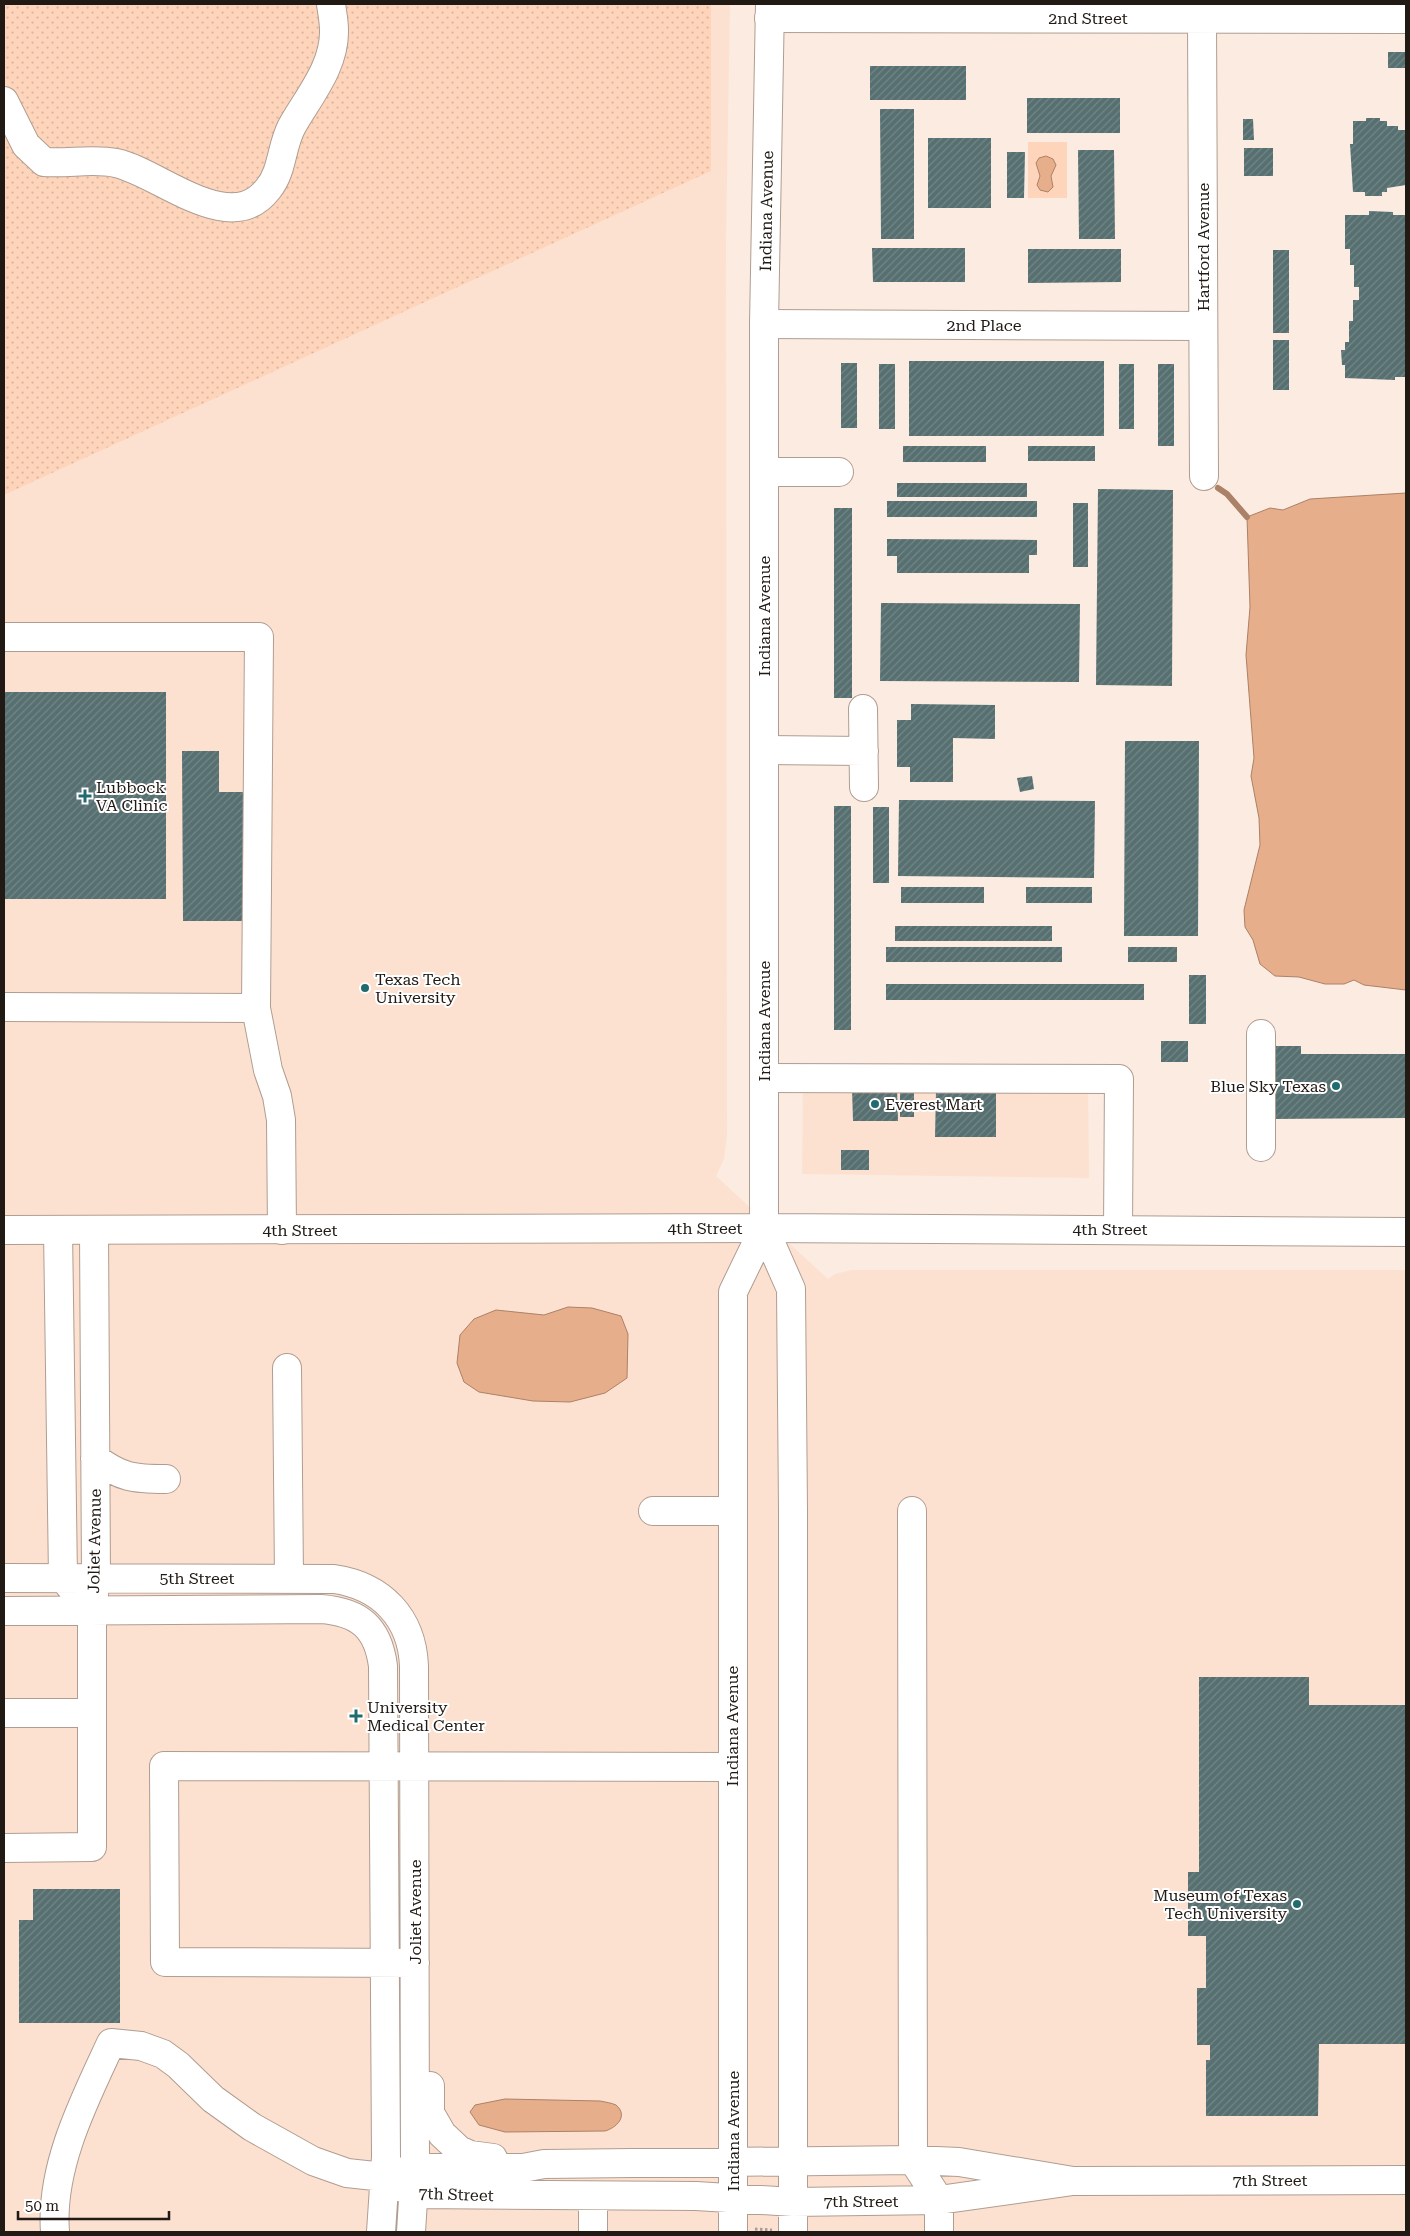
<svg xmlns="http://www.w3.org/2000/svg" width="1410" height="2236" viewBox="0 0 1410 2236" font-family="'Roboto Serif',serif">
<defs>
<pattern id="grass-dots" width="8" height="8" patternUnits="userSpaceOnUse" patternTransform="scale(1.25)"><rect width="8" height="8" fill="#fed5bb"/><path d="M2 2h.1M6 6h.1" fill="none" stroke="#d9b6a0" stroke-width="1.8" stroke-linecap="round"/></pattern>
<pattern id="building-hatch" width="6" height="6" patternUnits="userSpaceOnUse" patternTransform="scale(1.25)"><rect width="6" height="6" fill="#566f70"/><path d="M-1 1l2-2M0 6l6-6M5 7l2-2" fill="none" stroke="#758686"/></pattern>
</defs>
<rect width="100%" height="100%" fill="#fcebe1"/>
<!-- built -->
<path fill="#fde1d0" d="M 4,4 L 730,4 L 726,240 L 727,1135 L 724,1159 L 716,1176 L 828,1279 L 835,1274 L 851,1270 L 1406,1270 L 1406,2232 L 4,2232 Z
M 803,1082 L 1088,1083 L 1089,1178 L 802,1174 Z"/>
<!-- grass -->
<path fill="url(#grass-dots)" d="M 4,4 L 711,4 L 711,171 L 4,495 Z"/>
<!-- pitch -->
<path fill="#fed5bb" d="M 1028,142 L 1067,142 L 1067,198 L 1028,198 Z"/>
<!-- water -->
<path fill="#e7ae8b" stroke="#ab8167" d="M 1046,156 L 1053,159 L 1056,165 L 1051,176 L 1053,187 L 1048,192 L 1040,190 L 1037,185 L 1040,176 L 1036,163 L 1039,158 Z
M 1406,493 L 1406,990 L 1364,985 L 1354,980 L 1344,984 L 1325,984 L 1299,977 L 1275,976 L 1260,964 L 1253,940 L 1245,927 L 1244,910 L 1260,845 L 1259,818 L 1251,776 L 1254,758 L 1246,655 L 1250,607 L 1247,517 L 1270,508 L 1283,510 L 1310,499 Z
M 568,1307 L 592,1308 L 621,1316 L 628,1334 L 627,1378 L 605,1393 L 570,1402 L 533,1401 L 479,1392 L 464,1382 L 457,1363 L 460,1335 L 474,1319 L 496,1310 L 544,1315 Z
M 505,2099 L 600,2101 C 605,2102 612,2103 616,2105 C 629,2116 616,2128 605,2131 L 505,2132 L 479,2125 L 470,2112 L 475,2105 Z"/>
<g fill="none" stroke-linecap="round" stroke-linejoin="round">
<!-- stream -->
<path stroke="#ab8167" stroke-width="6" d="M 1218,488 L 1227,494 L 1247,517"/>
</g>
<!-- building -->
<path fill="url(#building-hatch)" d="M 1388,52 L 1406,52 L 1406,68 L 1388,68 Z
M 870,66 L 966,66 L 966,100 L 870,100 Z
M 1027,98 L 1120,98 L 1120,133 L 1027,133 Z
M 880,109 L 914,109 L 914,239 L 881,239 Z
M 1366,118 L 1380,118 L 1380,121 L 1387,121 L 1387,126 L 1398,126 L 1398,130 L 1406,130 L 1406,185 L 1387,188 L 1387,192 L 1382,192 L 1382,196 L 1365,196 L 1365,192 L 1353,192 L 1350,144 L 1353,144 L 1353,121 L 1366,121 Z
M 1243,119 L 1253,119 L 1254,140 L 1243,140 Z
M 928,138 L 991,138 L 991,208 L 928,208 Z
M 1244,148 L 1273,148 L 1273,176 L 1244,176 Z
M 1078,150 L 1114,150 L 1115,239 L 1079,239 Z
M 1007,152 L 1025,152 L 1024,198 L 1007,198 Z
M 1369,211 L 1393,212 L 1393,215 L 1406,215 L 1406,377 L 1395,377 L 1395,380 L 1345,378 L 1345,365 L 1342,365 L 1341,350 L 1345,350 L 1345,342 L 1349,342 L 1349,321 L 1353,321 L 1353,300 L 1359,300 L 1359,287 L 1354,287 L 1354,265 L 1350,265 L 1350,249 L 1345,249 L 1345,215 L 1369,215 Z
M 872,248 L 965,248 L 965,282 L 873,282 Z
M 1028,249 L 1121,249 L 1121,282 L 1028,283 Z
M 1273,250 L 1289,250 L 1289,333 L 1273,333 Z
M 1273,340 L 1289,340 L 1289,390 L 1273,390 Z
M 909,361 L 1104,361 L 1104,436 L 909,436 Z
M 841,363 L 857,363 L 857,428 L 841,428 Z
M 879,364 L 895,364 L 895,429 L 879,429 Z
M 1119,364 L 1134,364 L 1134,429 L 1119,429 Z
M 1158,364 L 1174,364 L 1174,446 L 1158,446 Z
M 903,446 L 986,446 L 986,462 L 903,462 Z
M 1028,446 L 1095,446 L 1095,461 L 1028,461 Z
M 897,483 L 1027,483 L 1027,497 L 897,497 Z
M 1098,489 L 1173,490 L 1172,686 L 1096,685 Z
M 887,501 L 1037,501 L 1037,517 L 887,517 Z
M 1073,503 L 1088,503 L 1088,567 L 1073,567 Z
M 834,508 L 852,508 L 852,698 L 834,698 Z
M 887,539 L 1037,540 L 1037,555 L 1029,555 L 1029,573 L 897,573 L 897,556 L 887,556 Z
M 881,603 L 1080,604 L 1079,682 L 880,681 Z
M 4,692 L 166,692 L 166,899 L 4,899 Z
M 911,704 L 995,705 L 995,739 L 953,738 L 953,782 L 910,782 L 910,767 L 897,767 L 897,720 L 911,720 Z
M 1125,741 L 1199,741 L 1198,936 L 1124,936 Z
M 182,751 L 219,751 L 219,792 L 248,792 L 248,921 L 183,921 Z
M 1032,776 L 1034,789 L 1020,792 L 1017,778 Z
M 899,800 L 1095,801 L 1094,878 L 898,876 Z
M 834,806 L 851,806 L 851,1030 L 834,1030 Z
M 873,807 L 889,807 L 889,883 L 873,883 Z
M 901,887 L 984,887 L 984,903 L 901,903 Z
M 1026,887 L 1092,887 L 1092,903 L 1026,903 Z
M 895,926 L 1052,926 L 1052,941 L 895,941 Z
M 886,947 L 1062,947 L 1062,962 L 886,962 Z
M 1128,947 L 1177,947 L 1177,962 L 1128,962 Z
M 1189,975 L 1206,975 L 1206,1024 L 1189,1024 Z
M 886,984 L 1144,984 L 1144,1000 L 886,1000 Z
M 1161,1041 L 1188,1041 L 1188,1062 L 1161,1062 Z
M 1266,1046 L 1301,1046 L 1301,1054 L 1406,1054 L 1406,1118 L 1266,1119 Z
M 852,1088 L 897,1088 L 898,1121 L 853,1121 Z
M 900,1089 L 914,1089 L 914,1117 L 900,1117 Z
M 936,1091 L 996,1092 L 996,1137 L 935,1137 Z
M 841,1150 L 869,1150 L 869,1170 L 841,1170 Z
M 1199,1677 L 1309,1677 L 1309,1705 L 1406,1705 L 1406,2044 L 1319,2044 L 1318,2116 L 1206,2116 L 1206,2060 L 1210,2060 L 1210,2045 L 1197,2045 L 1197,1988 L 1206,1988 L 1206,1936 L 1188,1936 L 1188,1872 L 1199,1872 Z
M 33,1889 L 120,1889 L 120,2023 L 19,2023 L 19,1920 L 33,1920 Z"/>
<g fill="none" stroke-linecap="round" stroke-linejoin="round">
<defs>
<path id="minor" d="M 769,18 L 1406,19
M 1202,18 L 1204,476
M 4,101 L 26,145 L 44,162 C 68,164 93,158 116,163 C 159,172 230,239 268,189 C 283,171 281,146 292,126 C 309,96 335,66 334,30 C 334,21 332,12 331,4
M 764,324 L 1203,326
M 764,472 L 839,472
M 4,637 L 259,637 L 256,1008 L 268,1070 L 277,1096 L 281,1120 L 282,1230
M 863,709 L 864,787
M 765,750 L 864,751
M 4,1007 L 256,1008
M 1261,1034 L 1261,1147
M 764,1078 L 1119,1079 L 1118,1229
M 764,1228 L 791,1289 L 793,1510 L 793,2232
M 58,1230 L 63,1578 L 75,1592
M 287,1368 L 289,1578
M 95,1458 C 121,1478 134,1479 166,1479
M 653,1511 L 732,1511
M 912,1511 L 913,2160 L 939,2200 L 939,2232
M 4,1578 L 334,1579 C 382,1586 412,1618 414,1666 L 415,2168 L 411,2232
M 4,1611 L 321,1609 C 360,1612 378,1628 383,1666 L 386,2157 L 381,2232
M 4,1713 L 92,1713
M 4,1848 L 92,1847 L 92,1610 L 96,1578 L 94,1230
M 415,1963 L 165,1962 L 164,1766 L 732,1767
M 430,2086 L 430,2113 L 442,2134 L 459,2150 L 470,2155 L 493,2158
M 384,2177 L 414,2194 L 696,2196 L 793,2202 L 939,2200 L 1073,2181 L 1406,2180
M 593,2196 L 593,2232
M 55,2232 C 50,2167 84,2101 111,2043 L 141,2046 L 163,2054 L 178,2065 L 213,2099 L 252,2127 L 313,2161 L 347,2173 L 384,2177 L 415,2168 L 523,2168 L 544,2164 L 913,2160 L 959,2162 L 1073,2181
M 733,2232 L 733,1292 L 764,1228"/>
<path id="major" d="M 764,1228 L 764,324 L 770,4
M 4,1230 L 764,1228 L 1406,1232"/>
</defs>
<!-- minor casing -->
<use href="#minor" stroke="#b09d91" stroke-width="30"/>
<!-- major casing -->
<use href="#major" stroke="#b09d91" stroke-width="30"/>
<!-- path -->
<path stroke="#a99c94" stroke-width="3" stroke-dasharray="2.5 2.5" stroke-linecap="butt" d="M 755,2229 L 772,2230"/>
<!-- minor -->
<use href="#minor" stroke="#fff" stroke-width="28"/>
<!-- major -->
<use href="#major" stroke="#fff" stroke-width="28"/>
</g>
<!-- markers -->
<g fill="#1f6b6f" stroke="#fff" stroke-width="2">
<path d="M82.5 788.5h5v5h5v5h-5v5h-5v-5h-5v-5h5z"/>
<circle cx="365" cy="988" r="5"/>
<circle cx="1336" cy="1086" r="5"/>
<circle cx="875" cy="1104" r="5"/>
<path d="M353.5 1708.5h5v5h5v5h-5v5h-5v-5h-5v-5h5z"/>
<circle cx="1297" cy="1904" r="5"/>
</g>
<g text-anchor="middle" stroke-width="4" stroke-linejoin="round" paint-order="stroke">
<!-- street labels -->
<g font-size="16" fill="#201914" stroke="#fff">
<text x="1088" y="24">2nd Street</text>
<text transform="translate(766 211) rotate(-89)" y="6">Indiana Avenue</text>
<text transform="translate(1203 247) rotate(-90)" y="6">Hartford Avenue</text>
<text x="984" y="331">2nd Place</text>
<text transform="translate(764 616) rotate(-90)" y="6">Indiana Avenue</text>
<text transform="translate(764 1021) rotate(-90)" y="6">Indiana Avenue</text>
<text x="705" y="1234">4th Street</text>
<text x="1110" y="1235">4th Street</text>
<text x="300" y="1236">4th Street</text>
<text transform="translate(94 1541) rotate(-89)" y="6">Joliet Avenue</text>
<text x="197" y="1584">5th Street</text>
<text transform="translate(732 1726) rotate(-90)" y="6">Indiana Avenue</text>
<text transform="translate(415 1912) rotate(-90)" y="6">Joliet Avenue</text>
<text transform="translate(733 2131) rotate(-90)" y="6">Indiana Avenue</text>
<text x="1270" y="2186">7th Street</text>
<text transform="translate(456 2194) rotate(2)" y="6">7th Street</text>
<text x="861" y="2207">7th Street</text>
</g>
<!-- poi labels -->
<g font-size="16" fill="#201914" stroke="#fff" text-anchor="start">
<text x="96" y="793">Lubbock<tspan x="96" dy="18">VA Clinic</tspan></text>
<text x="375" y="985">Texas Tech<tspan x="375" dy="18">University</tspan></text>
<text x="1326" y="1092" text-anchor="end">Blue Sky Texas</text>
<text x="885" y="1110">Everest Mart</text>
<text x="367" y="1713">University<tspan x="367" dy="18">Medical Center</tspan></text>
<text x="1287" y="1901" text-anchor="end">Museum of Texas<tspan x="1287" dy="18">Tech University</tspan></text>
</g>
</g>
<!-- border -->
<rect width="1410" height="2236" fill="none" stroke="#201914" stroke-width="10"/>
<!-- scale -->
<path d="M18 2211v8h151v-8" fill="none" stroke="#201914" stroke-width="2.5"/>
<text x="25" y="2211" font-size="15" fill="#201914" stroke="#ffffff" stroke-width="4" paint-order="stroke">50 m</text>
</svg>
